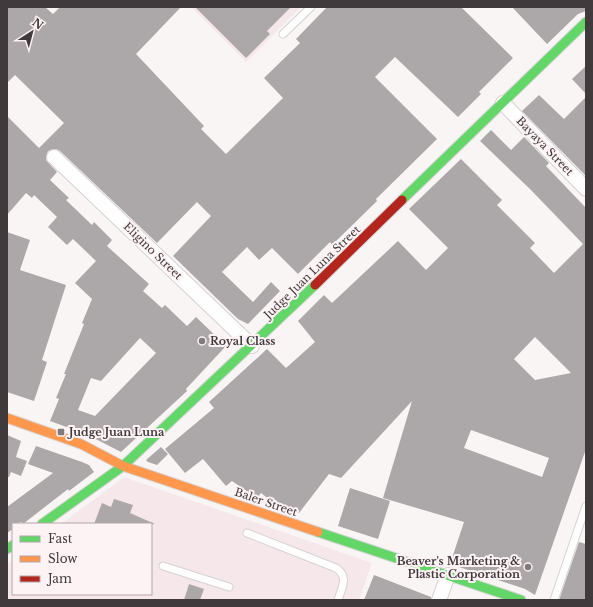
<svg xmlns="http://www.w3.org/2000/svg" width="593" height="607" viewBox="0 0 593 607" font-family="'Libre Baskerville',serif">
<rect width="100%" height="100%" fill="#faf5f5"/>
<!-- built -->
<path fill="#f6e7ea" d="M 191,7 L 301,7 L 246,62 Z
M 124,477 L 372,563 L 359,600 L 7,600 L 7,565 L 13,560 L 13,594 L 151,594 L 151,524 L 61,524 Z"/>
<!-- building -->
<path fill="#aca8a9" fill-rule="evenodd" d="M 7,7 L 45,7 L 53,14 L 60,7 L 181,7 L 136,54 L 204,126 L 201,129 L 226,154 L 283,98 L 264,78 L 300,43 L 296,39 L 327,7 L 461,7 L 513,58 L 479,92 L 481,94 L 458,117 L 395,57 L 375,77 L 437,139 L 376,199 L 377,201 L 332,245 L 330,242 L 298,274 L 272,248 L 259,260 L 247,247 L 222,272 L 253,302 L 271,282 L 280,291 L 248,324 L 238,319 L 173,256 L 211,216 L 197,202 L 157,243 L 60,151 L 56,149 L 48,151 L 46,160 L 57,172 L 50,180 L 69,198 L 66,200 L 92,225 L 94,222 L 112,240 L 107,246 L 149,284 L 143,291 L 162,308 L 165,305 L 187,326 L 196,317 L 226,346 L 186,389 L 187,391 L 121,452 L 86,434 L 50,421 L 59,399 L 56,398 L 66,374 L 64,374 L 84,324 L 82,323 L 92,299 L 75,283 L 96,261 L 73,239 L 67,245 L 48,227 L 57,217 L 34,195 L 32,198 L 26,193 L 7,215 L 7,116 L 39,148 L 64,123 L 15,75 L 7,83 ZM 140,338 L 156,353 L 95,416 L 78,410 L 91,378 L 101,381 Z
M 195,7 L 291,7 L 267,31 L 270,34 L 246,58 Z
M 512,7 L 586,7 L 586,11 L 578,14 L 547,44 Z
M 586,66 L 586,94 L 572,79 Z
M 539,95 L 564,119 L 586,97 L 586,176 L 522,111 Z
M 491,130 L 511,150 L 524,137 L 549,163 L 546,166 L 586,208 L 586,449 L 535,595 L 525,589 L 450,564 L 464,522 L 383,498 L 412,401 L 341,478 L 329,474 L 299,513 L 290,508 L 289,510 L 278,506 L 261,493 L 257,498 L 232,481 L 226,486 L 203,459 L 185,473 L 165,449 L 214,408 L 209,402 L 267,349 L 286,368 L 315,342 L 298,321 L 324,295 L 332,303 L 398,241 L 426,270 L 448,248 L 409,209 L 461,159 L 502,200 L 497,205 L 535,243 L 530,248 L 554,273 L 583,244 L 531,190 L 480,141 ZM 535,337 L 571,373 L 535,380 L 514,359 ZM 471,430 L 549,458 L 542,477 L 464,448 Z
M 7,232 L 30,240 L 20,270 L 66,285 L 42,360 L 47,362 L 34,401 L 7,392 Z
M 7,435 L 21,441 L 16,457 L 27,461 L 21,476 L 11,472 L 9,477 L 7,477 Z
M 36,446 L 82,462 L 89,465 L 94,472 L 69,491 L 68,489 L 23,524 L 22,522 L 13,524 L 13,529 L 7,533 L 7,507 L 53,473 L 28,464 Z
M 161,447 L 168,454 L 157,465 L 148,462 L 146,460 Z
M 350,488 L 390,501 L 378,539 L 338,526 Z
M 114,499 L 133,505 L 130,513 L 155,524 L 94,524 L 102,503 L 111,507 Z
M 579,542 L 586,544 L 586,600 L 559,600 Z
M 374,575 L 431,597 L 431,600 L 364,600 Z
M 189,584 L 204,589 L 200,600 L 184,600 Z"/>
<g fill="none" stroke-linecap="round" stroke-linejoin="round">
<defs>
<path id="lane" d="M 283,34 L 311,7
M 247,533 L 336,568 C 349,577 342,587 338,600
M 163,566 L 229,587
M 554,600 L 586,506"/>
<path id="street" d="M 503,103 L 586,189
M 54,157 L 252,346
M 439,600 L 448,575"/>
<path id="fast" d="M 402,200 L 586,22
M 42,524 L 123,466 L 315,285
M 318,532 L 521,600
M 7,549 L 13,545"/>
<path id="slow" d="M 7,418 L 81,444 L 123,466 L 318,532"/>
<path id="jam" d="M 315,285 L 402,200"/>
</defs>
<!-- lane casing -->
<use href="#lane" stroke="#d6d2d3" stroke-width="9"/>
<!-- street casing -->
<use href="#street" stroke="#d6d2d3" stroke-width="16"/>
<!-- fast casing -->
<use href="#fast" stroke="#d6d2d3" stroke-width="11"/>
<!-- slow casing -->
<use href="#slow" stroke="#d6d2d3" stroke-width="11"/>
<!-- jam casing -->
<use href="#jam" stroke="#d6d2d3" stroke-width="11"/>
<!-- lane -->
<use href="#lane" stroke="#fefefe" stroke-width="7"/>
<!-- street -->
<use href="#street" stroke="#fefefe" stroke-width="14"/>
<!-- fast -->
<use href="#fast" stroke="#63d668" stroke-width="9"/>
<!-- slow -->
<use href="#slow" stroke="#ff974d" stroke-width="9"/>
<!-- jam -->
<use href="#jam" stroke="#b3261e" stroke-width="9"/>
</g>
<!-- markers -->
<g fill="#817b7d" stroke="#fdf2f4" stroke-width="1.5">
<circle cx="202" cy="341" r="4"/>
<rect x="57" y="428" width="8" height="8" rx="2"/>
<circle cx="528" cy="567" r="4"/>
</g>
<g text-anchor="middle" stroke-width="4" stroke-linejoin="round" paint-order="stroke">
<!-- street labels -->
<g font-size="11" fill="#403a3c" stroke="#fdf2f4">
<text transform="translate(545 146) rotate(46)" y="4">Bayaya Street</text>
<text transform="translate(153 251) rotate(44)" y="4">Eligino Street</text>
<text transform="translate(312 272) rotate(-44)" y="4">Judge Juan Luna Street</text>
<text transform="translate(266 502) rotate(19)" y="4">Baler Street</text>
</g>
<!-- poi labels -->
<g font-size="11" font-weight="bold" fill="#403a3c" stroke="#fdf2f4" text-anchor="start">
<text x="210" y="345">Royal Class</text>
<text x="69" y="436">Judge Juan Luna</text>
<text x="520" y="565" text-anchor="end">Beaver's Marketing &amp;<tspan x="520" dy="13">Plastic Corporation</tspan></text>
</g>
</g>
<!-- border -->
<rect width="593" height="607" fill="none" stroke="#403a3c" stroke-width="16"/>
<!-- legend -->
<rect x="12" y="523" width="140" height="72" fill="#fdf2f4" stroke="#b1a8aa"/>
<rect x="20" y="536" width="20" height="6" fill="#63d668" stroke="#b1a8aa"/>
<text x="48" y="543" font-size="12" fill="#403a3c">Fast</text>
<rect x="20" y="556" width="20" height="6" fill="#ff974d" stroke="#b1a8aa"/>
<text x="48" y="563" font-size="12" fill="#403a3c">Slow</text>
<rect x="20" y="576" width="20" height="6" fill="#b3261e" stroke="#b1a8aa"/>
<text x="48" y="583" font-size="12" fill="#403a3c">Jam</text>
<!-- north arrow -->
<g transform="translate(32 32) rotate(36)" stroke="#fdf2f4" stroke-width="3" paint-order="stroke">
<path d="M0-3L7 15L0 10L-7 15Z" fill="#403a3c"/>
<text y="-6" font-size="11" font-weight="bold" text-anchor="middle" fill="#403a3c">N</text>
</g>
</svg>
